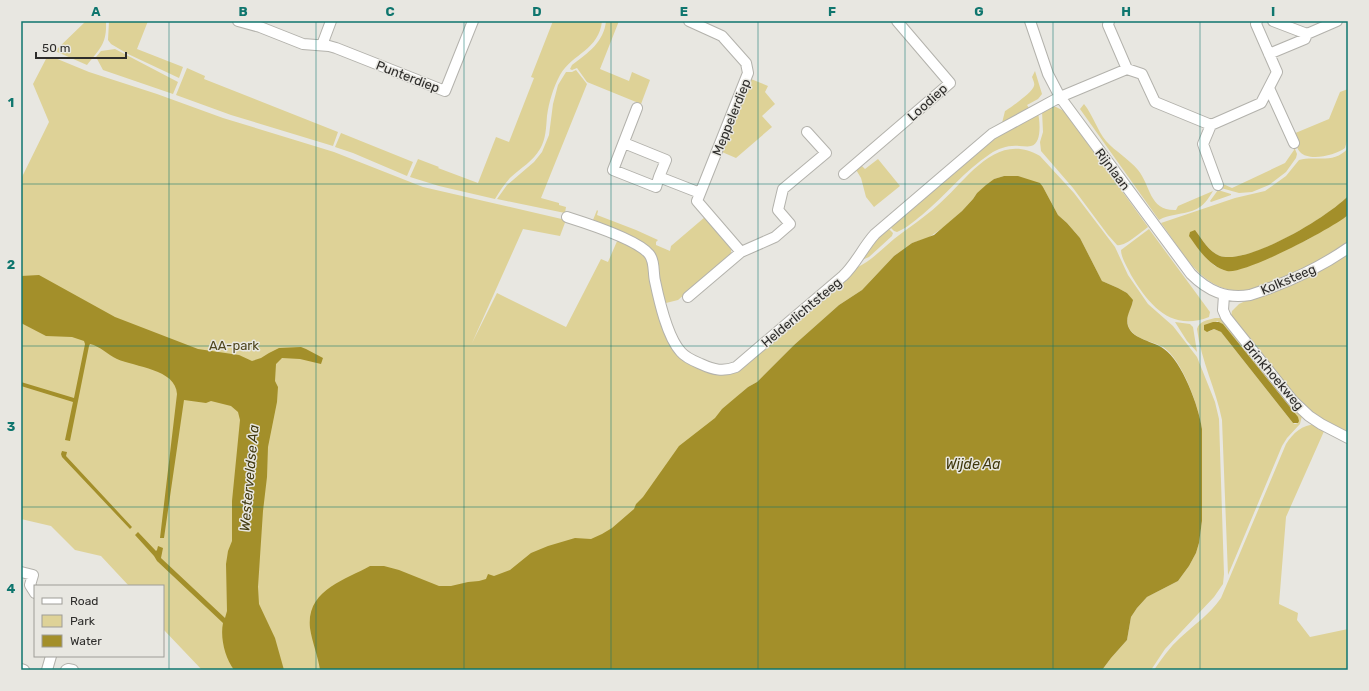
<svg xmlns="http://www.w3.org/2000/svg" width="1369" height="691" viewBox="0 0 1369 691" font-family="Rubik,sans-serif">
<rect width="100%" height="100%" fill="#e8e7e1"/>
<!-- green -->
<path fill="#ded297" fill-rule="evenodd" d="M 86,21 L 106,21 C 107,44 100,48 87,65 L 55,51 Z
M 109,21 L 148,21 L 137,49 L 183,67 L 179,78 L 128,54 L 111,44 L 108,40 Z
M 553,21 L 602,21 C 599,50 573,53 560,75 C 553,88 549,102 547,116 C 546,128 546,139 540,149 C 533,161 521,168 511,177 C 505,183 500,191 495,199 L 439,186 L 410,177 L 418,159 L 439,167 L 438,168 L 478,183 L 496,137 L 509,142 L 534,78 L 531,77 Z
M 606,21 L 619,21 L 600,69 L 629,81 L 632,72 L 650,80 L 641,104 L 587,82 L 577,68 L 572,70 L 570,69 L 572,65 C 588,53 604,42 606,21 Z
M 115,49 L 178,82 L 173,94 L 103,70 L 96,57 L 101,51 Z
M 47,57 L 55,58 L 89,72 L 157,94 L 223,118 L 334,152 L 423,187 L 566,220 L 560,236 L 523,229 L 472,343 L 497,293 L 566,327 L 601,259 L 608,262 L 618,239 L 627,244 L 647,257 L 671,344 L 719,374 L 856,268 C 871,261 882,249 894,239 C 909,227 924,218 938,205 C 967,180 996,130 1040,156 L 1074,193 L 1115,247 L 1128,275 L 1148,304 L 1173,326 L 1197,357 L 1215,402 L 1219,419 L 1224,574 L 1223,584 L 1214,597 L 1165,649 L 1151,670 L 1102,670 L 1111,658 L 1127,640 L 1131,617 L 1137,608 L 1147,597 L 1178,581 L 1189,566 L 1196,553 L 1199,543 L 1202,521 L 1202,429 C 1199,407 1182,359 1163,347 C 1152,341 1136,340 1129,328 C 1125,319 1129,309 1133,302 L 1127,293 L 1118,288 L 1102,281 L 1080,238 L 1067,223 L 1058,215 L 1043,187 L 1004,176 L 994,179 L 977,193 L 973,199 L 962,211 L 944,227 L 928,238 L 912,243 L 894,256 L 862,290 L 839,305 L 794,345 L 757,382 L 748,387 L 741,393 L 628,533 L 324,670 L 202,670 L 163,629 L 163,586 L 129,586 L 101,556 L 75,550 L 51,526 L 21,519 L 21,179 L 49,122 L 33,84 Z
M 187,68 L 205,76 L 204,79 L 338,132 L 333,146 L 231,115 L 176,95 Z
M 576,70 L 587,84 L 541,198 L 559,203 L 559,205 L 566,207 L 565,213 L 497,199 L 507,185 L 534,162 L 542,152 L 549,135 L 553,104 L 558,85 L 566,72 L 572,72 Z
M 1035,71 L 1042,94 L 1038,99 L 1027,105 L 1029,108 L 1002,123 L 1005,111 C 1011,107 1032,93 1034,86 C 1035,83 1033,80 1032,77 Z
M 751,79 L 768,86 L 765,92 L 775,104 L 762,116 L 772,127 L 736,158 L 722,152 Z
M 1348,89 L 1348,137 L 1345,148 C 1336,155 1309,162 1300,152 C 1296,148 1295,140 1293,134 L 1329,119 L 1340,92 Z
M 1084,104 C 1093,115 1097,130 1106,141 C 1116,152 1129,159 1138,170 C 1151,186 1149,211 1176,210 L 1178,206 L 1213,191 C 1202,210 1195,211 1174,215 C 1169,216 1164,217 1159,220 L 1080,109 Z
M 1051,107 L 1056,107 L 1064,111 L 1148,227 C 1141,232 1125,247 1117,245 L 1108,235 L 1073,188 L 1041,151 L 1040,142 L 1043,132 L 1042,111 Z
M 1038,113 C 1040,121 1042,144 1031,146 C 1028,147 1023,146 1019,146 C 1009,145 999,148 990,154 C 964,171 946,195 922,215 C 914,221 907,228 897,232 L 894,231 L 890,227 L 1000,133 Z
M 341,133 L 413,162 L 407,176 L 353,153 L 335,147 Z
M 1292,144 L 1293,144 L 1297,154 L 1296,158 L 1286,172 L 1269,185 L 1252,192 L 1239,193 L 1221,188 L 1223,184 L 1232,188 L 1285,163 L 1294,150 Z
M 1348,148 L 1348,196 C 1328,217 1249,265 1220,256 C 1209,252 1202,239 1195,230 L 1207,259 L 1215,266 L 1230,271 L 1256,263 L 1307,240 L 1348,215 L 1348,244 C 1322,261 1293,276 1263,286 C 1258,288 1253,290 1248,291 C 1234,293 1216,287 1205,278 C 1188,265 1174,240 1161,223 L 1235,198 L 1265,191 L 1286,176 L 1299,160 C 1315,155 1334,165 1348,148 Z
M 878,159 L 900,186 L 874,207 L 866,197 L 861,178 L 855,168 L 860,164 L 865,169 Z
M 1218,190 L 1231,194 L 1231,195 L 1211,202 L 1210,201 Z
M 597,210 L 598,211 L 597,215 L 636,230 L 658,240 L 656,242 L 656,245 L 670,251 L 671,246 L 705,217 L 729,245 C 732,249 732,254 728,257 L 678,300 L 666,303 L 664,302 L 656,257 L 594,222 L 593,220 Z
M 888,228 L 893,233 L 892,236 L 869,257 L 862,260 L 870,246 Z
M 1149,229 L 1210,312 L 1209,317 C 1171,332 1149,305 1131,275 C 1128,268 1121,258 1121,250 Z
M 1348,253 L 1348,432 L 1321,419 L 1313,414 L 1299,401 L 1231,316 L 1232,311 L 1239,304 Z
M 1215,318 L 1222,318 L 1302,416 L 1300,424 L 1287,438 L 1282,446 L 1228,575 L 1222,420 C 1216,389 1201,361 1197,329 C 1199,321 1208,320 1215,318 ZM 1217,321 L 1223,324 L 1298,423 L 1295,424 L 1293,423 L 1221,332 L 1214,329 L 1208,332 Z
M 1175,322 L 1190,324 L 1193,327 L 1197,352 L 1187,341 Z
M 1316,424 L 1325,429 L 1286,517 L 1279,604 L 1298,613 L 1297,620 L 1310,637 L 1348,629 L 1348,670 L 1154,670 C 1162,658 1170,647 1180,638 C 1194,625 1210,614 1221,598 L 1286,444 C 1293,433 1302,425 1316,424 Z"/>
<!-- water -->
<path fill="#a38f2a" d="M 1004,176 L 1018,176 L 1040,183 L 1043,187 L 1058,215 L 1067,223 L 1080,238 L 1102,281 L 1118,288 L 1127,293 L 1133,300 C 1132,308 1125,316 1128,326 C 1133,340 1154,341 1164,349 C 1182,361 1199,407 1202,429 L 1202,521 L 1199,543 L 1196,553 L 1189,566 L 1178,581 L 1147,597 L 1137,608 L 1131,617 L 1127,640 L 1111,658 L 1102,670 L 320,670 C 318,656 312,642 310,628 C 306,590 345,580 370,566 L 384,566 L 399,570 L 439,586 L 451,586 L 468,582 L 479,581 L 486,579 L 488,574 L 494,576 L 510,570 L 531,553 L 548,546 L 575,538 L 591,539 L 602,534 L 612,528 L 634,509 L 636,504 L 643,497 L 679,446 L 715,418 L 722,409 L 748,387 L 757,382 L 794,345 L 839,305 L 862,290 L 894,256 L 912,243 L 934,235 L 962,211 L 973,199 L 977,193 L 986,185 L 994,179 Z
M 1348,196 L 1348,215 C 1333,228 1244,275 1227,271 C 1209,266 1199,250 1189,236 L 1190,232 L 1195,230 C 1202,239 1209,252 1220,256 C 1248,265 1328,217 1348,196 Z
M 39,275 L 115,317 L 198,349 L 239,355 L 252,361 L 261,358 L 269,353 L 279,348 L 301,347 L 306,349 L 323,358 L 321,364 L 300,359 L 282,358 L 276,364 L 275,381 L 278,387 L 277,402 L 268,447 L 267,477 L 263,511 L 258,587 L 259,604 L 275,638 L 284,670 L 234,670 C 225,658 220,638 223,623 L 157,561 L 154,556 L 135,535 L 138,532 L 156,551 L 157,550 L 158,546 L 163,548 L 161,558 L 225,618 L 227,611 L 226,564 L 228,551 L 232,541 L 232,501 L 240,420 L 238,412 L 231,406 L 211,401 L 206,403 L 184,400 L 164,538 L 160,538 L 177,394 C 176,369 135,367 117,359 C 108,355 100,346 90,344 L 89,346 L 70,441 L 65,440 L 73,402 L 21,386 L 21,382 L 74,398 L 85,344 L 84,341 L 72,337 L 46,336 L 21,323 L 21,276 Z
M 1213,322 L 1219,322 L 1223,324 L 1298,417 L 1299,421 L 1298,423 L 1293,423 L 1221,332 L 1214,329 L 1207,332 L 1204,330 L 1204,325 Z
M 62,451 L 67,452 L 66,456 L 132,527 L 130,529 L 62,457 L 61,454 Z"/>
<g fill="none" stroke-linecap="round" stroke-linejoin="round">
<defs>
<path id="minor" d="M 238,21 L 260,27 L 303,44 L 329,46 L 336,48 L 445,91 L 473,21
M 689,21 L 722,36 L 746,63 L 748,73 L 697,201 L 741,252 L 775,237 L 790,224 L 778,210 L 783,189 L 826,153 L 807,132
M 1030,21 L 1048,74 L 1060,97 L 1191,274 C 1208,291 1226,299 1250,295 C 1284,284 1318,269 1348,248
M 1109,21 L 1108,25 L 1127,69
M 1273,21 L 1307,34
M 322,45 L 331,21
M 1269,54 L 1305,39 L 1307,34 L 1337,21
M 1269,88 L 1294,143
M 637,108 L 613,170 L 656,187 L 659,177 L 700,193
M 1211,125 L 1203,144 L 1218,185
M 624,143 L 666,160 L 659,177
M 844,174 L 950,83 L 897,21
M 567,217 C 586,223 637,239 649,254 C 655,261 653,273 655,281 C 659,300 667,337 681,352 C 686,358 694,361 701,364 C 714,370 723,372 736,367 L 843,276 C 856,264 863,247 875,234 L 992,134 L 1060,97 L 1127,69 L 1142,74 L 1155,102 L 1211,125 L 1261,103 L 1277,72 L 1256,24 L 1257,21
M 1224,295 L 1223,310 L 1226,317 L 1293,401 L 1309,416 L 1321,424 L 1348,438
M 688,297 L 741,252
M 21,572 L 33,575 L 30,585 L 35,593
M 21,669 L 24,670
M 47,670 L 51,656
M 66,670 L 68,669 L 73,670"/>
</defs>
<!-- minor casing -->
<use href="#minor" stroke="#b3b2ac" stroke-width="12"/>
<!-- minor -->
<use href="#minor" stroke="#fff" stroke-width="10"/>
</g>
<!-- grid -->
<path fill="none" stroke="#0f766e" stroke-width="1" stroke-opacity="0.55" d="M 169,21 L 169,670M 316,21 L 316,670M 464,21 L 464,670M 611,21 L 611,670M 758,21 L 758,670M 905,21 L 905,670M 1053,21 L 1053,670M 1200,21 L 1200,670M 21,184 L 1348,184M 21,346 L 1348,346M 21,507 L 1348,507"/>
<g text-anchor="middle" stroke-width="3" stroke-linejoin="round" paint-order="stroke">
<!-- street labels -->
<g font-size="13" fill="#2e2d2b" stroke="#e8e7e1">
<text transform="translate(408 76) rotate(21)" y="5">Punterdiep</text>
<text transform="translate(927 102) rotate(-42)" y="5">Loodiep</text>
<text transform="translate(731 117) rotate(-68)" y="5">Meppelerdiep</text>
<text transform="translate(1113 169) rotate(53)" y="5">Rijnlaan</text>
<text transform="translate(1288 279) rotate(-23)" y="5">Kolksteeg</text>
<text transform="translate(801 312) rotate(-40)" y="5">Helderlichtsteeg</text>
<text transform="translate(1274 375) rotate(50)" y="5">Brinkhoekweg</text>
</g>
<!-- park labels -->
<g font-size="13" fill="#4f461e" stroke="#e8e7e1">
<text x="234" y="350">AA-park</text>
</g>
<!-- water labels -->
<g font-size="14" font-style="italic" fill="#41390f" stroke="#e8e7e1">
<text x="973" y="469">Wijde Aa</text>
<text transform="translate(249 478) rotate(-85)" y="5">Westerveldse Aa</text>
</g>
</g>
<!-- border -->
<rect width="1369" height="691" fill="none" stroke="#e8e7e1" stroke-width="44"/>
<!-- legend -->
<rect x="34" y="585" width="130" height="72" fill="#e8e7e1" stroke="#9e9d98"/>
<rect x="42" y="598" width="20" height="6" fill="#ffffff" stroke="#9e9d98"/>
<text x="70" y="605" font-size="12" fill="#2e2d2b">Road</text>
<rect x="42" y="615" width="20" height="12" fill="#ded297" stroke="#9e9d98"/>
<text x="70" y="625" font-size="12" fill="#2e2d2b">Park</text>
<rect x="42" y="635" width="20" height="12" fill="#a38f2a" stroke="#9e9d98"/>
<text x="70" y="645" font-size="12" fill="#2e2d2b">Water</text>
<!-- scale -->
<path d="M36 52v6h90v-6" fill="none" stroke="#2e2d2b" stroke-width="2"/>
<text x="42" y="52" font-size="12" fill="#2e2d2b" stroke="#e8e7e1" stroke-width="3" paint-order="stroke">50 m</text>
<rect x="22" y="22" width="1325" height="647" fill="none" stroke="#0f766e" stroke-width="1.5"/>
<g font-size="13" text-anchor="middle" font-weight="bold" fill="#0f766e">
<text x="96" y="16">A</text>
<text x="243" y="16">B</text>
<text x="390" y="16">C</text>
<text x="537" y="16">D</text>
<text x="684" y="16">E</text>
<text x="832" y="16">F</text>
<text x="979" y="16">G</text>
<text x="1126" y="16">H</text>
<text x="1273" y="16">I</text>
<text x="11" y="107">1</text>
<text x="11" y="269">2</text>
<text x="11" y="431">3</text>
<text x="11" y="593">4</text>
</g>
</svg>
